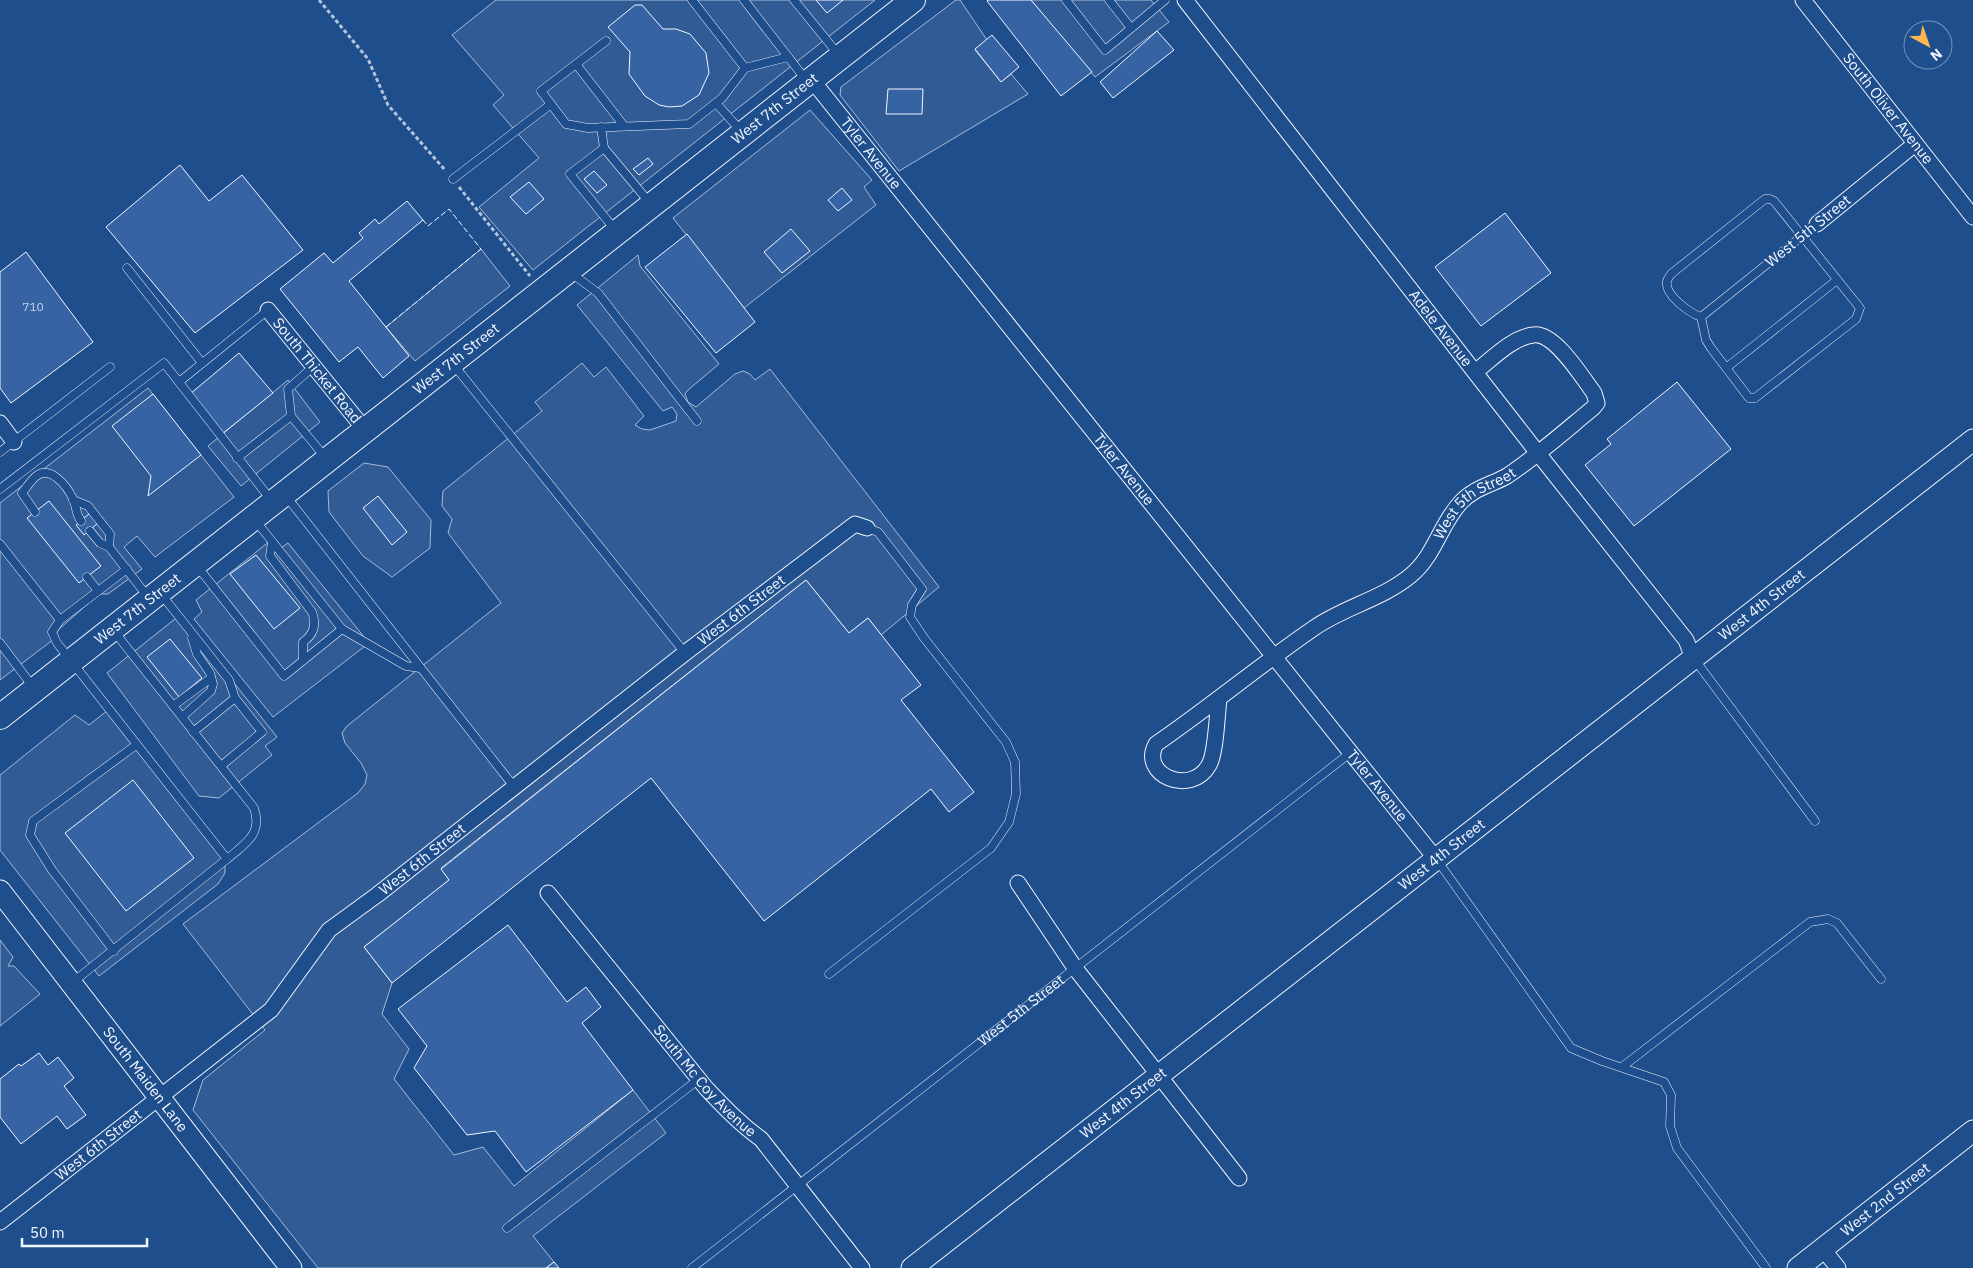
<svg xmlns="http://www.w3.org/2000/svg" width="1973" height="1268" viewBox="0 0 1973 1268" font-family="'IBM Plex Sans',sans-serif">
<rect width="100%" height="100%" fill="#1f4e8c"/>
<!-- parking -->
<path fill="#305b95" stroke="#a8bbd7" d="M 496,0 L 875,0 L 533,270 L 479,207 L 539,158 L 493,105 L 504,95 L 452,35 Z
M 956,0 L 960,0 L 987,40 L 975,50 L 1001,82 L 1011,74 L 1028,94 L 899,171 L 840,95 L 841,87 Z
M 1031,0 L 1151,0 L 1169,22 L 1095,77 Z
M 810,110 L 872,180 L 864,187 L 876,205 L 744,308 L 673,218 Z
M 481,249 L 510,286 L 415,361 L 386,327 Z
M 638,255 L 640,266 L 719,364 L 688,390 L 685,394 L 688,402 L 696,407 L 735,374 L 743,371 L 750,374 L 755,380 L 770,369 L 939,587 L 881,635 L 868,618 L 849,633 L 806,580 L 441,868 L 449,880 L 364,947 L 392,983 L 382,1014 L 409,1049 L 394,1079 L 454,1155 L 483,1147 L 514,1186 L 633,1090 L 666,1133 L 533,1236 L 554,1262 L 546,1268 L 318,1268 L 193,1110 L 203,1080 L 265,1030 L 183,924 L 358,793 L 365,784 L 367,775 L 361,763 L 345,743 L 342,733 L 347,726 L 501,603 L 448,533 L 452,519 L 442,506 L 443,491 L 542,411 L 535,402 L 582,363 L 594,377 L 606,367 L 644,416 L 635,425 L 642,429 L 650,430 L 676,421 L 677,414 L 672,407 L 663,411 L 577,305 Z
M 288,380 L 320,422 L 241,486 L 208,446 Z
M 148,388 L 234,497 L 155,557 L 137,536 L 124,547 L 142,569 L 108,594 L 99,594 L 58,630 L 54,639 L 0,680 L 0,503 Z
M 364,463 L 388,467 L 431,520 L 430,548 L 392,577 L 363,556 L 329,512 L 328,491 Z
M 270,541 L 278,550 L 288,543 L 369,643 L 273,717 L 194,619 L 202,612 L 196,600 Z
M 180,615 L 277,737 L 265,746 L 272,755 L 219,798 L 199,796 L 107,673 Z
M 112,707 L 225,859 L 225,873 L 218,884 L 99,976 L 0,850 L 0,775 L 75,715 L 89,725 Z
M 0,940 L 13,957 L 8,966 L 14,966 L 40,994 L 0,1026 Z"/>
<!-- building -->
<path fill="#3563a3" stroke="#f2f6ff" d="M 816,0 L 843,0 L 827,13 Z
M 988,0 L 1031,0 L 1092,72 L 1061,96 L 987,1 Z
M 635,5 L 642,5 L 663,29 L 676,29 L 690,34 L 706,53 L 709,73 L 699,95 L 682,106 L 669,107 L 659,105 L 645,96 L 629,74 L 630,52 L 608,27 Z
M 1157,31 L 1174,50 L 1113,98 L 1100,82 Z
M 992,35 L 1019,67 L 1001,82 L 975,49 Z
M 888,89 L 923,89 L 922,114 L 886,114 Z
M 648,158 L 653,164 L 639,175 L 633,169 Z
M 180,165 L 209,201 L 242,175 L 303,250 L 195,333 L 106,227 Z
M 594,171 L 607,185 L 597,193 L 584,179 Z
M 529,182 L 544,199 L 526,214 L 510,197 Z
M 842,188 L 852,200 L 838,211 L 828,200 Z
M 407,201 L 423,220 L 349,281 L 409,356 L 383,378 L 358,347 L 339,362 L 280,289 L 324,253 L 333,263 L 363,238 L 359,233 L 375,219 L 379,224 Z
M 1505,213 L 1551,273 L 1481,326 L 1435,267 Z
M 791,229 L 810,251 L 782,273 L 764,252 Z
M 687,234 L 755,322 L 716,353 L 645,267 Z
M 26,252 L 93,342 L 11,403 L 0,388 L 0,272 Z
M 239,353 L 273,393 L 222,434 L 190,394 Z
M 1677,382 L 1731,449 L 1634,526 L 1585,465 L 1611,444 L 1607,439 Z
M 153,394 L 201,455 L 148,496 L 151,476 L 112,426 Z
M 378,496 L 407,532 L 392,545 L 363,508 Z
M 49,501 L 101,566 L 79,583 L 27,518 Z
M 90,513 L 98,523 L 84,535 L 76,525 Z
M 256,555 L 300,608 L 274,629 L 230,574 Z
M 806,580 L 849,633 L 868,618 L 921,685 L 901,700 L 974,792 L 949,812 L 931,789 L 764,921 L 651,778 L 392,983 L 364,947 L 449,880 L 441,869 Z
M 170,639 L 202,678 L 179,697 L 147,657 Z
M 133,780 L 194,858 L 126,911 L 65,833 Z
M 508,925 L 567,1002 L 586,987 L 601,1007 L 582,1023 L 633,1090 L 526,1172 L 495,1131 L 467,1135 L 414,1068 L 427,1046 L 398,1009 Z
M 39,1053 L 48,1065 L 58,1057 L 74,1078 L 64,1086 L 86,1115 L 67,1129 L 57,1116 L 21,1144 L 0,1117 L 0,1079 L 19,1064 L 21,1066 Z
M 554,1262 L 559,1268 L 546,1268 Z"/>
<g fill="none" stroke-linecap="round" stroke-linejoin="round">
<defs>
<g id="lane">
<path d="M 692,0 L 745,68 L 788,57"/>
<path d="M 744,0 L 806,80"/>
<path d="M 794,0 L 838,54"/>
<path d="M 1066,0 L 1105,50 L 1165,0"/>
<path d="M 1109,0 L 1131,28"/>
<path d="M 606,41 L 541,91 L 566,124 L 588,128 L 689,124 L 722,98 L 745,68"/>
<path d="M 576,64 L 624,126"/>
<path d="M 716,103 L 741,131"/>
<path d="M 601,127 L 604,148"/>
<path d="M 453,179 L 551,104"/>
<path d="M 1765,199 L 1770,199 L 1774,201 L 1860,308 L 1856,319 L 1755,398 L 1749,398 L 1711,348 L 1706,340 L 1701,317 C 1690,313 1664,295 1667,281 C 1668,278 1670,276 1671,274 Z"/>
<path d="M 616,231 L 570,174 L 604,148 L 649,202"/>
<path d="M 127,268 L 202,363"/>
<path d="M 571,273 L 598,293 L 697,421"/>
<path d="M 1701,317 L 1817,224"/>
<path d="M 453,364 L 685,653"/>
<path d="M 1726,368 L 1837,280"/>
<path d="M 179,382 L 268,310"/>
<path d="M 291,416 L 288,389 L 314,366"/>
<path d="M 0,452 L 110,367"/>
<path d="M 237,458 L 291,416 L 325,457"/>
<path d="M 0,489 L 164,363 L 271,500"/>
<path d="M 286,496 L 515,788"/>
<path d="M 73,500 L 88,506 L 110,534 L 109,547 L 148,597"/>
<path d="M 35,512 L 22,493 C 26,488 30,482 35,477 C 50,464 67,486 73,499 C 77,507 75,513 81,521"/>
<path d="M 255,520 L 342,629 L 406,666 L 420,668"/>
<path d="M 90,531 L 100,543 L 109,547"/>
<path d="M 272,542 L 270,556 L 312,612 C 317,625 313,635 303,642 L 303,660"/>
<path d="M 0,544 L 60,620 L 127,569"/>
<path d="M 197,566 L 284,676 L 342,629"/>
<path d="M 87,577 L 98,591"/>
<path d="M 161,594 L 229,680 L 235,698 L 262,732 L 221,766"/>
<path d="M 60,620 L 52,632 L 57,643 L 227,859 L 73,982"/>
<path d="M 113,630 L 254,808 C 263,834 245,844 227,859"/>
<path d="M 0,643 L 33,687"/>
<path d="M 1695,660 L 1815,821"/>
<path d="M 173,706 L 211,678"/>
<path d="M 182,717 L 211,691 L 213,684 L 210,673 L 197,654 L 192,638"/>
<path d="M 193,732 L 235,698"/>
<path d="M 1437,860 L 1571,1048 L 1602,1061 L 1664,1082 L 1671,1095 L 1670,1126 L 1677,1148 L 1766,1268"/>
<path d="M 114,951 L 52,870 L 30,835 L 33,821 L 136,745"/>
<path d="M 829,974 L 991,848 L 1009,822 L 1016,794 L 1015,762 L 1006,742 L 924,638 L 910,617 L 912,605 L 922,589 L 878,532 L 867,528"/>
<path d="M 1622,1067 L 1810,922 L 1828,919 L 1837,923 L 1881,979"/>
<path d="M 507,1228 L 699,1079"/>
<path id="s1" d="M 692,1268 L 1350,753"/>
</g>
<g id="street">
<path id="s2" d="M 1185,0 L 1537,452 L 1686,640 L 1693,658"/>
<path id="s3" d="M 1803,0 L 1973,217"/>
<path id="s4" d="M 812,80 L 1436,859"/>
<path d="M 1817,224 L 1915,144"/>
<path id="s5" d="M 268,310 L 366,431"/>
<path d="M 0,423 L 14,442"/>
<path id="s6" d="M 1219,699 C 1217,715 1216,753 1209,765 C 1191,797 1139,775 1156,744 C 1210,707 1260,665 1314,628 C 1344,607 1382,599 1410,576 C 1435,556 1440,524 1461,502 C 1474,488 1491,485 1507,476 C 1537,456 1565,431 1593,408 L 1597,403 L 1594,393 C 1582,377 1554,331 1533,335 C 1511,338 1491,360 1475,372"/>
<path d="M 1018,883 L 1075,968 L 1239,1178"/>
<path id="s7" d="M 548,893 L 706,1088 C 724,1107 740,1124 761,1139 L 862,1268"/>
<path id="s8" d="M 0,1222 L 271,1010 L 329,930 L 377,895 L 685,653 L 855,524 L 867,528"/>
<path d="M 1823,1249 L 1838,1268"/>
</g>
<g id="secondary">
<path id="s9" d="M 0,891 L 291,1268"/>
<path id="s10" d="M 912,1268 L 1973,440"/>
<path id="s11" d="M 1798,1268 L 1973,1131"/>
</g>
<g id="primary">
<path id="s12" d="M 0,717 L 913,0"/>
</g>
</defs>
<!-- lane casing -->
<use href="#lane" stroke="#f2f6ff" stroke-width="9"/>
<!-- street casing -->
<use href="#street" stroke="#f2f6ff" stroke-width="17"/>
<!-- secondary casing -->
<use href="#secondary" stroke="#f2f6ff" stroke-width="23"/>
<!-- primary casing -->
<use href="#primary" stroke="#f2f6ff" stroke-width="26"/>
<!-- path -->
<path stroke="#b3c4dc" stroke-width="3" stroke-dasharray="4 2.5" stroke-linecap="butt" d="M 319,0 L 368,59 L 388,105 L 445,170
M 459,187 L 530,276"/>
<!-- lane -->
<use href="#lane" stroke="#1f4e8c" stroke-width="8"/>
<!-- street -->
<use href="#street" stroke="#1f4e8c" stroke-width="15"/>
<!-- secondary -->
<use href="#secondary" stroke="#1f4e8c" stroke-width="21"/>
<!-- primary -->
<use href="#primary" stroke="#1f4e8c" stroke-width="24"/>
<!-- fence -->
<path stroke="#f2f6ff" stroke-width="1" stroke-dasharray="6 2.5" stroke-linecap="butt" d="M 386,327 L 481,249 L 449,209 L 428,226 L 423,220"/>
</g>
<g text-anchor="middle" stroke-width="4" stroke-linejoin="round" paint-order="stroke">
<!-- number labels -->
<g font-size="12" fill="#c3d1e8">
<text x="33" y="311">710</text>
</g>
<!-- street labels -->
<g font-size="15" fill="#f2f6ff" stroke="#1f4e8c">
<text dy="5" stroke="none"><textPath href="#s12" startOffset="985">West 7th Street</textPath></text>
<text dy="5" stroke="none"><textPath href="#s3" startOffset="138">South Oliver Avenue</textPath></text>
<text dy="5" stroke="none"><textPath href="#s4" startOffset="94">Tyler Avenue</textPath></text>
<text transform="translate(1808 231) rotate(-39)" y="5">West 5th Street</text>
<text dy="5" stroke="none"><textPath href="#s2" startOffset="416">Adele Avenue</textPath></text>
<text dy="5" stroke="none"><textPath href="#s12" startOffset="580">West 7th Street</textPath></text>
<text dy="5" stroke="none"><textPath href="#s5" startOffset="78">South Thicket Road</textPath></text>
<text dy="5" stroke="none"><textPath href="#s4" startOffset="499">Tyler Avenue</textPath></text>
<text dy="5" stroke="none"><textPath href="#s6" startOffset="560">West 5th Street</textPath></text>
<text dy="5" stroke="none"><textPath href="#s10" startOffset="1078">West 4th Street</textPath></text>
<text dy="5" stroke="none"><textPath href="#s12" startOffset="175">West 7th Street</textPath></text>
<text dy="5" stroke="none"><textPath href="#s8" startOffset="965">West 6th Street</textPath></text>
<text dy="5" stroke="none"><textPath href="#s4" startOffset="904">Tyler Avenue</textPath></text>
<text dy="5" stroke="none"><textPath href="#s10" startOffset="672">West 4th Street</textPath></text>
<text dy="5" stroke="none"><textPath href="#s8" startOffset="560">West 6th Street</textPath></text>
<text dy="5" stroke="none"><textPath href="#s1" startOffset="418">West 5th Street</textPath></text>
<text dy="5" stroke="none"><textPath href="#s9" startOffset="238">South Maiden Lane</textPath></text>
<text dy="5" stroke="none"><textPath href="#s7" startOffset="245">South Mc Coy Avenue</textPath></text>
<text dy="5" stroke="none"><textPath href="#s10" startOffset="268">West 4th Street</textPath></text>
<text dy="5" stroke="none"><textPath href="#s8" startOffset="125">West 6th Street</textPath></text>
<text dy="5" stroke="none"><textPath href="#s11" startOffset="111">West 2nd Street</textPath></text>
</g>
</g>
<!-- north arrow -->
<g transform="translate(1928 45) rotate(140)"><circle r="24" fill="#1f4e8c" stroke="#7391ba"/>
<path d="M0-4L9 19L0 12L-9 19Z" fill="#ffb74d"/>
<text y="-8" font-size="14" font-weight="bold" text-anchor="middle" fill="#f2f6ff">N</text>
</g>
<!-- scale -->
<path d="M22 1238v8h125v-8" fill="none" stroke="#f2f6ff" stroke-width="2.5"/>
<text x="30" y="1238" font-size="15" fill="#f2f6ff" stroke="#1f4e8c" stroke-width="4" paint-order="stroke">50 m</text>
</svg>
